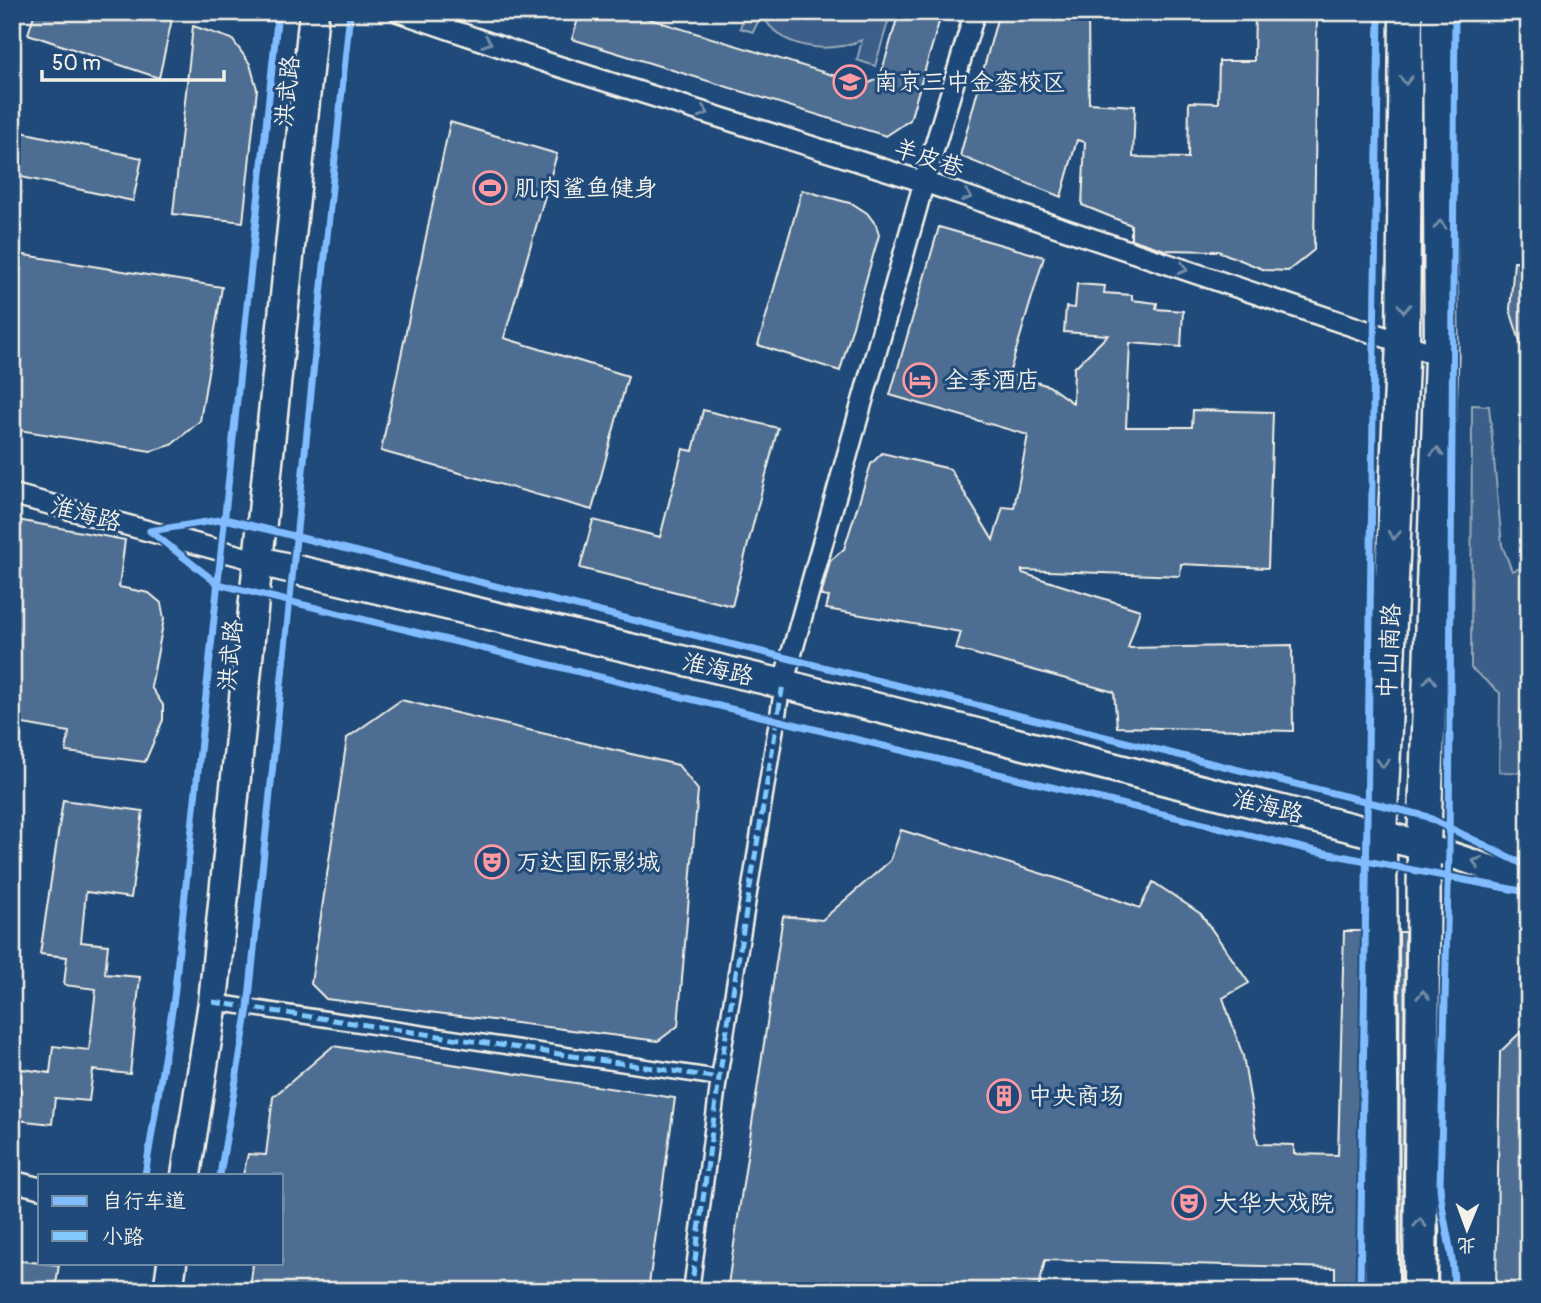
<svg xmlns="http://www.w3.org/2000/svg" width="1541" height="1303" viewBox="0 0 1541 1303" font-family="Pangolin,'LXGW WenKai TC',sans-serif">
<rect width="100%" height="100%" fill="#1f4a7a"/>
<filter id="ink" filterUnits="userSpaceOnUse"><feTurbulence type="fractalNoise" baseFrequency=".0143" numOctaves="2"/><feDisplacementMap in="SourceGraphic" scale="14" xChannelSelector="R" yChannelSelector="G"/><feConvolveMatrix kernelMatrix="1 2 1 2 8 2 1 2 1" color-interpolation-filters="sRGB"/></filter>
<g filter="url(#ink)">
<!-- green -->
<path fill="#3a5f88" stroke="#97a8b8" stroke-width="2" d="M 745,12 L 891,12 L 875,66 L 857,60 L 862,40 C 828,54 780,50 762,14 L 753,32 L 740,28 Z
M 1472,405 L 1489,406 L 1502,545 L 1512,571 L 1524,567 L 1529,492 L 1529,773 L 1499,772 L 1500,693 L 1471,668 Z"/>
<!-- building -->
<path fill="#4d6e92" stroke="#f4f1e8" stroke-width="2" d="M 35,12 L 150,12 L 172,19 L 159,78 L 28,34 Z
M 580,12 L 627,12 L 865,85 L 880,78 L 899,12 L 942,12 L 910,120 L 886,136 L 572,39 Z
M 999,12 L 1088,12 L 1089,103 L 1135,106 L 1133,157 L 1188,158 L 1189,102 L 1218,103 L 1219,61 L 1254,61 L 1255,12 L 1317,12 L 1314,250 L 1288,271 L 1265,270 L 1218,251 L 1165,250 L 1131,239 L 1131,225 L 1082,205 L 1085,142 L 1077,140 L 1061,197 L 960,156 Z
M 193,26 L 232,39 L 250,64 L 257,89 L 243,222 L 173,214 Z
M 450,122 L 557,154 L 504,338 L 628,376 L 592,510 L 381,451 Z
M 12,130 L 142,158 L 133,201 L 12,175 Z
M 802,190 L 853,204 L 867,213 L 876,225 L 879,235 L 840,371 L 758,345 Z
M 939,227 L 1044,257 L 1009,374 L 1049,386 L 1073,403 L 1074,368 L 1108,335 L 1064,332 L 1066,307 L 1075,308 L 1077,284 L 1105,286 L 1104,293 L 1132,295 L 1132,300 L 1157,303 L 1156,309 L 1183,311 L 1181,347 L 1130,343 L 1126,427 L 1192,427 L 1193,410 L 1273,412 L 1268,568 L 1181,564 L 1180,576 L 1022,570 L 1022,573 L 1140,610 L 1128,648 L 1292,645 L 1293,731 L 1117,727 L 1114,692 L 956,649 L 961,632 L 826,609 L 829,597 L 821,596 L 830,561 L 844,549 L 871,464 L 882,453 L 950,469 L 993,540 L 1003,507 L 1014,508 L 1028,435 L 890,395 Z
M 12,253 L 222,287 L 200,421 L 171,445 L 151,451 L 12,429 Z
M 1514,261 L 1529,262 L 1529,354 L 1524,354 L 1510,310 Z
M 703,410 L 778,428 L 732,606 L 580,568 L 593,520 L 660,537 L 683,449 L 693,451 Z
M 12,519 L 125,540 L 119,587 L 149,593 L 161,603 L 164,619 L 151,687 L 163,705 L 163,720 L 145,762 L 66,752 L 69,732 L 12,722 Z
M 401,700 L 678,765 L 698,790 L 678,1026 L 658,1041 L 326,999 L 311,984 L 347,738 Z
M 63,800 L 143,811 L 131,898 L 86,892 L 81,942 L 108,945 L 105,974 L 140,977 L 130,1074 L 93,1070 L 89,1101 L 55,1098 L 52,1124 L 17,1120 L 22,1069 L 50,1073 L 53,1046 L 89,1050 L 96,989 L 64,985 L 67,957 L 40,954 Z
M 901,830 L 1059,879 L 1140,908 L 1153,882 L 1201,914 L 1249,983 L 1223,998 L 1243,1056 L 1258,1144 L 1294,1145 L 1294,1154 L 1338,1155 L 1344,931 L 1362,931 L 1364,1291 L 1335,1291 L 1335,1268 L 1045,1260 L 1038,1291 L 727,1291 L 783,916 L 822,920 L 890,861 Z
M 1399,932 L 1405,932 L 1402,1291 L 1400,1291 Z
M 1442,933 L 1446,933 L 1438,1288 Z
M 1529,1024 L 1529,1291 L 1496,1291 L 1500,1052 Z
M 333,1046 L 675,1098 L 648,1291 L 250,1291 L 253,1263 L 282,1263 L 282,1175 L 243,1175 L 248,1154 L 266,1155 L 273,1097 Z
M 12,1260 L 59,1265 L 55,1291 L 12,1291 Z"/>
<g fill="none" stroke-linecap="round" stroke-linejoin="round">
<defs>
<path id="pedestrian" d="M 213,1002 L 719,1078
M 691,1291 L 719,1078 L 783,684"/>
<path id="minor" d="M 399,12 L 545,62 L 924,182 L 1441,356
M 12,494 L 259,561
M 783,684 L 924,182 L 975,12
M 12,1181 L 40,1188"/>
<path id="tertiary" d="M 1424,846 L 1529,881"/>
<path id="secondary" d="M 259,561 L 783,684 L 1424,846
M 186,1175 L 213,1002 L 314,12
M 168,1291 L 172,1263"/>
<path id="primary" d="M 1382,1291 L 1380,835 L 1403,343 L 1406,12
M 1420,1291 L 1424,846 L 1441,356 L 1439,12"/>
</defs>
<!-- pedestrian casing -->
<use href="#pedestrian" stroke="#f4f1e8" stroke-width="19"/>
<!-- minor casing -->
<use href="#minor" stroke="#f4f1e8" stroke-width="24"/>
<!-- tertiary casing -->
<use href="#tertiary" stroke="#f4f1e8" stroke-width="30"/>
<!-- secondary casing -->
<use href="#secondary" stroke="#f4f1e8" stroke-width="33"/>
<!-- primary casing -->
<use href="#primary" stroke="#f4f1e8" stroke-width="37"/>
<!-- pedestrian -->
<use href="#pedestrian" stroke="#1f4a7a" stroke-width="14"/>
<!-- minor -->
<use href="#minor" stroke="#1f4a7a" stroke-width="19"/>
<!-- tertiary -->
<use href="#tertiary" stroke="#1f4a7a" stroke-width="24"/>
<!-- secondary -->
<use href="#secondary" stroke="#1f4a7a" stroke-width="28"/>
<!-- primary -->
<use href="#primary" stroke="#1f4a7a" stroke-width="32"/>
<!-- quiet -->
<path stroke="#80caff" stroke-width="5" stroke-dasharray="10 5" stroke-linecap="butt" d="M 213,1002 L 719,1078
M 691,1291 L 719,1078 L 783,684"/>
<defs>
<path id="cycleway" d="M 150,531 L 218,584 L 1315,851 L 1521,891 L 1529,895
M 150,531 L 225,519 L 1425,816 L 1529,867
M 145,1175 L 174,998 L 278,12
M 220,1175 L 248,1008 L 350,12
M 1360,1291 L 1379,12
M 1454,1291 C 1455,1254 1442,1222 1440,1186 L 1449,852 L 1455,12"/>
</defs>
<!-- cycleway casing -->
<use href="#cycleway" stroke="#1f4a7a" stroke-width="11"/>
<!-- cycleway -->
<use href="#cycleway" stroke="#80bcff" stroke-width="7"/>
</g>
<!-- one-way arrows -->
<defs><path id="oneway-chevron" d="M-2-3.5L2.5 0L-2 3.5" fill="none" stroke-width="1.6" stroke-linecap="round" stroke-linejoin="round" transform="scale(1.75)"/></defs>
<g stroke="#748da6">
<use href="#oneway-chevron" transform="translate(487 42) rotate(19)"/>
<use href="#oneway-chevron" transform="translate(1406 80) rotate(90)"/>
<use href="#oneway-chevron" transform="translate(704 112) rotate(17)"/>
<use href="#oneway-chevron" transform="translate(967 196) rotate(19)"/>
<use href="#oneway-chevron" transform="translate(1440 225) rotate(-90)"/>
<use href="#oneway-chevron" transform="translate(1183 269) rotate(19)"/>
<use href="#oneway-chevron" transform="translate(1404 308) rotate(90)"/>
<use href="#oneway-chevron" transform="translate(1437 452) rotate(-88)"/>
<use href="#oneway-chevron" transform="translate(1394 535) rotate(93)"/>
<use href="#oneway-chevron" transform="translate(1430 680) rotate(-88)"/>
<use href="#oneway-chevron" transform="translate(1383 763) rotate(93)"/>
<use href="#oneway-chevron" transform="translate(1477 862) rotate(-161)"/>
<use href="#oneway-chevron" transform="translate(1423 995) rotate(-89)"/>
<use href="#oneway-chevron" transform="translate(1420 1223) rotate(-89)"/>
</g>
</g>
<!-- icons -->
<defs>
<symbol id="school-ring" viewBox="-11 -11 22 22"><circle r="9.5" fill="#1f4a7a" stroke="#ff9aa2" stroke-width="1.5"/><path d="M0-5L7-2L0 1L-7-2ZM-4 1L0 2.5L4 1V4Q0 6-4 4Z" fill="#ff9aa2"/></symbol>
<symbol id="stadium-ring" viewBox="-11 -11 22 22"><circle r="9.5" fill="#1f4a7a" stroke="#ff9aa2" stroke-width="1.5"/><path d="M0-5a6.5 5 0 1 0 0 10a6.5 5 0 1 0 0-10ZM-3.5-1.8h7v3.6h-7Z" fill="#ff9aa2"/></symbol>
<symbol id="hotel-ring" viewBox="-11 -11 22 22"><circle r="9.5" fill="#1f4a7a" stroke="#ff9aa2" stroke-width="1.5"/><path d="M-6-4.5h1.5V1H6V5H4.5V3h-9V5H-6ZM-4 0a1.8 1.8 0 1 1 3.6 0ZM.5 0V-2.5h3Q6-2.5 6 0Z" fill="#ff9aa2"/></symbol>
<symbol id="theatre-ring" viewBox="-11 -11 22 22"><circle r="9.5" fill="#1f4a7a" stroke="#ff9aa2" stroke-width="1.5"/><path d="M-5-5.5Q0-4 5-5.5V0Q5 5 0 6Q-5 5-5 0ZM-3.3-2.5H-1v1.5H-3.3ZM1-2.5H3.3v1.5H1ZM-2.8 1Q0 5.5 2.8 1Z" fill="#ff9aa2"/></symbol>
<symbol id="building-ring" viewBox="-11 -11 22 22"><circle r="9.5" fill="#1f4a7a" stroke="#ff9aa2" stroke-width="1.5"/><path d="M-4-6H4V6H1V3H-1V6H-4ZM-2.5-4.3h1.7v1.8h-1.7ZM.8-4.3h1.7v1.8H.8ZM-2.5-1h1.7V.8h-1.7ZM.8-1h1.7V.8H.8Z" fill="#ff9aa2"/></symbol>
</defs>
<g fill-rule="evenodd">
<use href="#school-ring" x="831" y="63" width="38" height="38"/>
<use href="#stadium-ring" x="471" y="169" width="38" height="38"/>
<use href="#hotel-ring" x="901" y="361" width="38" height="38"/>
<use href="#theatre-ring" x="473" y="843" width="38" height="38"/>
<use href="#building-ring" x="985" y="1077" width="38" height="38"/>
<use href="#theatre-ring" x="1170" y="1184" width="38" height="38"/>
</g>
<g text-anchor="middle" stroke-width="6" stroke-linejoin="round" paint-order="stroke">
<!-- poi labels -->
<g font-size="24" fill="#f4f1e8" stroke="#1f4a7a" text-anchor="start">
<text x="874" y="90">南京三中金銮校区</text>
<text x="514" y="196">肌肉鲨鱼健身</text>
<text x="944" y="388">全季酒店</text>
<text x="516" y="870">万达国际影城</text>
<text x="1028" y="1104">中央商场</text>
<text x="1214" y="1211">大华大戏院</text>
</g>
<!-- street labels -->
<g font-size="24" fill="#f4f1e8" stroke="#1f4a7a">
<text transform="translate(287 91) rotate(-84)" y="8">洪武路</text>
<text transform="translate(929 158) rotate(18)" y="8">羊皮巷</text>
<text transform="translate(86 514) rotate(15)" y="8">淮海路</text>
<text transform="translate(1389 651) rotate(-87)" y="8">中山南路</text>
<text transform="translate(230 655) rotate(-84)" y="8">洪武路</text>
<text transform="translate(718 669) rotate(13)" y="8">淮海路</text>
<text transform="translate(1268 806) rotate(14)" y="8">淮海路</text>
</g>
</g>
<!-- margin -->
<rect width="1541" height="1303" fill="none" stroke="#1f4a7a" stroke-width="42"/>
<rect x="21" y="21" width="1499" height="1261" fill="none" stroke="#f4f1e8" stroke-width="2.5" filter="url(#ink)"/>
<!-- legend -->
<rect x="38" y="1174" width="245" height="91" fill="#1f4a7a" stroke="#748da6" stroke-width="2"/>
<rect x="52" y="1196" width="35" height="10" fill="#80bcff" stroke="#748da6" stroke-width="2"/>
<text x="102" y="1208" font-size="21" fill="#f4f1e8">自行车道</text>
<rect x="52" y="1231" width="35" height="10" fill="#80caff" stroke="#748da6" stroke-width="2"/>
<text x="102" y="1244" font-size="21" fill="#f4f1e8">小路</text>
<!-- north arrow -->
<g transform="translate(1467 1229) rotate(181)" stroke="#1f4a7a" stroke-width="5" paint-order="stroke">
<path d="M0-5L12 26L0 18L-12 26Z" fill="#f4f1e8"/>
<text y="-10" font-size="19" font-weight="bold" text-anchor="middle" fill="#f4f1e8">北</text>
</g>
<!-- scale -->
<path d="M42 70v10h182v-10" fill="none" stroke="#f4f1e8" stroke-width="3.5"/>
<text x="52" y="70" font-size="21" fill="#f4f1e8" stroke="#1f4a7a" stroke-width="5" paint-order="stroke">50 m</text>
</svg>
